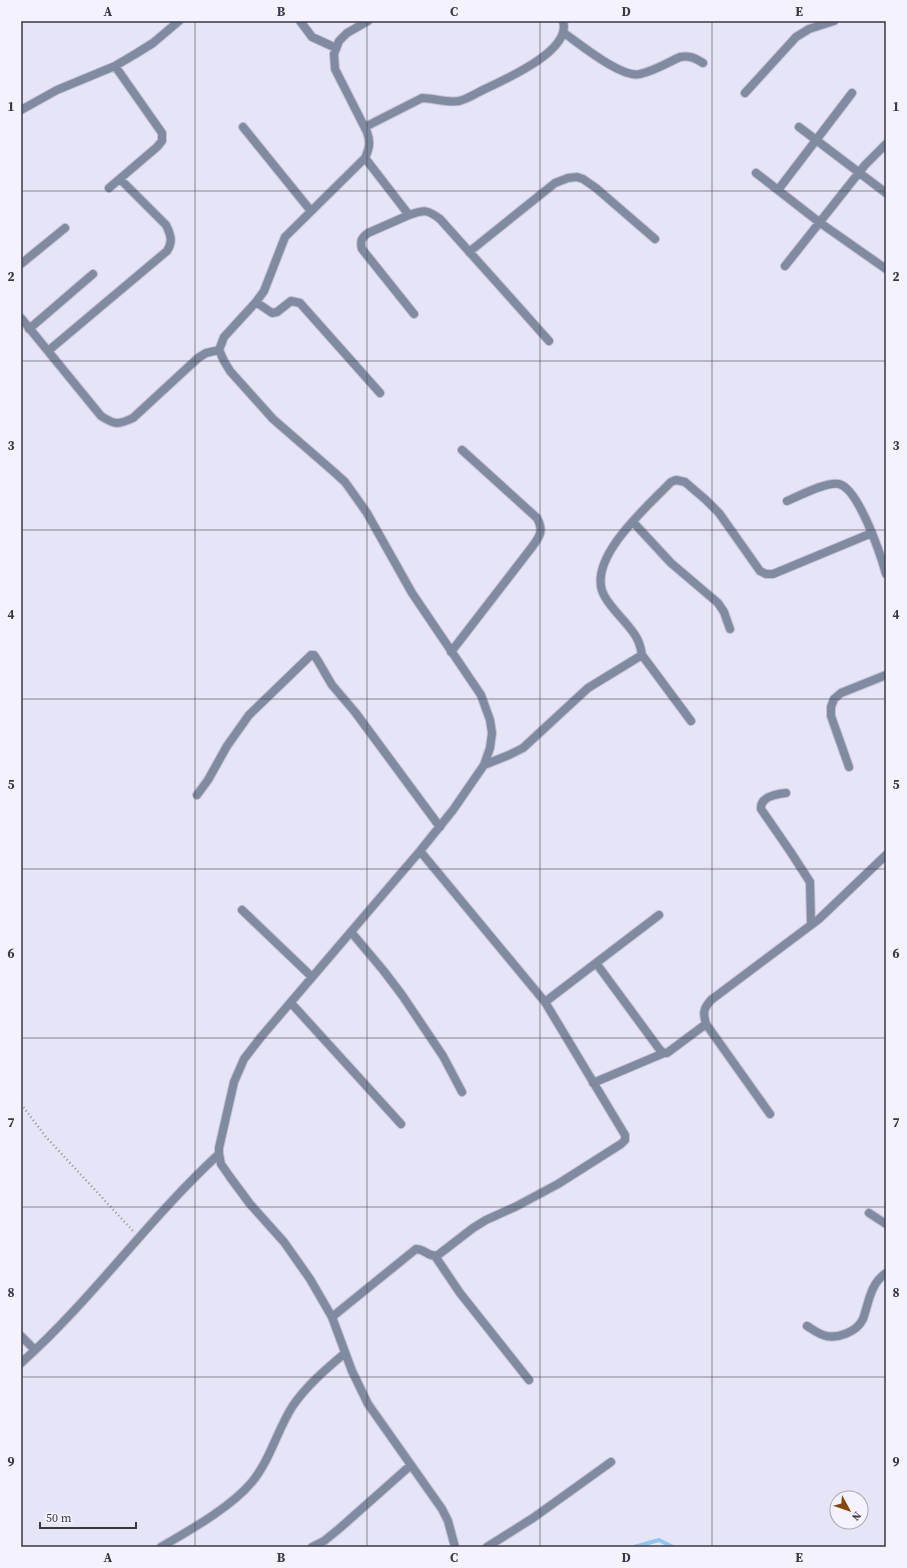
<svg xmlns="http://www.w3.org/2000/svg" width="907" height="1568" viewBox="0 0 907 1568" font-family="'Source Serif 4',serif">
<rect width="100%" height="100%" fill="#e6e4f7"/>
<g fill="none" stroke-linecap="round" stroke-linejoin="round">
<!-- stream -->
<path stroke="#92c7ed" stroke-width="4" d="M 634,1547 L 659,1540 L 673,1547"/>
<defs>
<path id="minor" d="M 300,21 L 312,37 L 336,48
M 368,21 L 347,33 L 339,41 L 334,54 L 335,69 L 367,132 C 371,143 369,149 365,158 L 285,237 L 264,291 L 256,302 L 224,337 L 219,350 L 224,361 L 230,371 L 273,419 L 334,472 L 345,482 L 355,496 L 367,513 L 412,593 L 481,695 L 490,720 L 492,733 L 490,748 L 484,765 L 453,810 L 420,851 L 261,1037 L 244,1059 L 234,1082 L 219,1148 L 219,1154 L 221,1164 L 230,1177 L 250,1204 L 284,1242 L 310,1279 L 332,1317 L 352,1371 L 368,1404 L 442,1509 L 448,1521 L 455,1547
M 564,33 C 580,44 622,79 640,74 C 654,71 667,63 680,57 C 689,55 695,58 703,63
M 745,93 L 796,37 L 809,29 L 834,21
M 21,110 L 57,90 L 115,66 L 137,53 L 153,43 L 179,21
M 243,127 L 311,211
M 365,127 L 422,98 C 434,98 446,103 459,101 C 468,99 478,92 487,88 C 508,78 572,50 563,21
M 799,127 L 886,193
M 365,158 L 409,215 C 424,210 427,209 440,219 L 549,341
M 756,173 L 819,222 L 886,269
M 109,188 L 157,147 L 162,141 L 162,133 L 115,66
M 778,190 L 852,93
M 409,215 L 368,233 C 361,238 360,242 362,249 L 414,314
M 469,252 L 555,183 L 568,178 L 577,177 L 583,179 L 596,188 L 655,239
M 21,264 L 65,228
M 785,266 L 865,165 L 886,144
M 256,302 L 272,313 L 277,312 L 291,301 L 300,303 L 380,393
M 21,318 L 101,416 C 115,425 118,425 133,418 L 198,358 L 206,353 L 219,350
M 29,329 L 93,274
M 48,351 L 167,251 C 173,242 171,235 166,225 L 120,179
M 787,501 C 799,496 827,481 839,484 C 859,489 881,556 886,574
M 633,522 L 671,563 L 718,603 L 724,612 L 730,629
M 451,652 L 532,547 C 540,536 544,531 537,518 L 462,450
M 642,655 C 641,648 639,641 635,635 C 626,621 613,611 605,597 C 583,561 649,505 671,482 L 676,480 L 685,482 L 706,500 L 719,513 L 760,571 L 766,574 L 773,574 L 872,533
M 484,765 L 509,755 L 523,748 L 588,688 L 642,655 L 691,721
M 849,767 L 831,716 L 831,707 L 834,699 L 841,693 L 886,675
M 786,793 C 776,794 760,797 761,809 L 790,851 L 810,882 L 811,924
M 197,795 L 208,780 L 227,746 L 249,715 L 308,658 L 311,655 L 314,655 L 318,661 L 332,685 L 355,712 L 440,827
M 420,851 L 545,1002 L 596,963 L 660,1050 L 664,1053 L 667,1053 L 706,1024
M 242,910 L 312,977
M 351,932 L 383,970 L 402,995 L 443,1056 L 462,1092
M 596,963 L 659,915
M 291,1003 L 401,1124
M 593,1083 L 664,1053
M 770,1114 L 706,1024 C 703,1013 703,1009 711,1000 L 819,919 L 886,855
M 869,1213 L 886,1224
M 435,1256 L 460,1293 L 529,1380
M 332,1317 L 416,1249 C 425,1249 429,1258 438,1255 L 473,1228 L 486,1220 L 515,1207 L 558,1184 L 621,1144 L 625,1140 L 625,1135 L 545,1002
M 807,1326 C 812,1329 817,1333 823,1335 C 836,1340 857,1332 863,1319 C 869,1302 870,1284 886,1273
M 21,1336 L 35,1350
M 21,1363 C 93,1299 148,1219 219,1154
M 161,1547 C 190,1530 230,1508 252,1482 C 270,1460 277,1431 292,1407 C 306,1386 326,1369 345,1353
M 312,1547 L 324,1541 L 340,1528 L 411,1465
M 487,1547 L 533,1518 L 611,1462"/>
</defs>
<!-- minor casing -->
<use href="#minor" stroke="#c4c2d3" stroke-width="10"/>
<!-- path -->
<path stroke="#91909d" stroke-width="2.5" stroke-dasharray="1 3" stroke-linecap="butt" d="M 21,1104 L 46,1137 L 133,1231"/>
<!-- minor -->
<use href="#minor" stroke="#808ba1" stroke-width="8"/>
</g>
<!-- grid -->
<path fill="none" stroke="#3a3941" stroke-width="1" stroke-opacity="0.55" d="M 195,21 L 195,1547M 367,21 L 367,1547M 540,21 L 540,1547M 712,21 L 712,1547M 21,191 L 886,191M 21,361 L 886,361M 21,530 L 886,530M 21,699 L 886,699M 21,869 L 886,869M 21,1038 L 886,1038M 21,1207 L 886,1207M 21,1377 L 886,1377"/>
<!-- border -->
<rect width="907" height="1568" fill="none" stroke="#f3f2fe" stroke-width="44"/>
<!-- north arrow -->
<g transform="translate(849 1510) rotate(130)"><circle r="19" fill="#f3f2fe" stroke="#a9a8b2"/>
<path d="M0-3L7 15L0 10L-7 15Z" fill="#86470a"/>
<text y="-6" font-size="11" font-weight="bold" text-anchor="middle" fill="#3a3941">N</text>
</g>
<!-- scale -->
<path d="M40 1522v6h96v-6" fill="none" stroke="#3a3941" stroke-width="2"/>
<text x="46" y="1522" font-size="12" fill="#3a3941" stroke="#f3f2fe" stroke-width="3" paint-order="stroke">50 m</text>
<rect x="22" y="22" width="863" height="1524" fill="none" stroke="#3a3941" stroke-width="1.5"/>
<g font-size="13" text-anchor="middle" font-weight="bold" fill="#3a3941">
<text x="108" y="16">A</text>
<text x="281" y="16">B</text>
<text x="454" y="16">C</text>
<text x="626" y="16">D</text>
<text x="799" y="16">E</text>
<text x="11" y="111">1</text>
<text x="896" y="111">1</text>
<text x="11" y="281">2</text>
<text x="896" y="281">2</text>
<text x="11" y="450">3</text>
<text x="896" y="450">3</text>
<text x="11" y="619">4</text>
<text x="896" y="619">4</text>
<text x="11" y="789">5</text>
<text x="896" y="789">5</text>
<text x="11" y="958">6</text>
<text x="896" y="958">6</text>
<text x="11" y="1127">7</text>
<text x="896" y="1127">7</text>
<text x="11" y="1297">8</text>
<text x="896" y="1297">8</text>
<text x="11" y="1466">9</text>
<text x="896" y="1466">9</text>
<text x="108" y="1562">A</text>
<text x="281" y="1562">B</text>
<text x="454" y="1562">C</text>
<text x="626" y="1562">D</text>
<text x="799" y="1562">E</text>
</g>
</svg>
